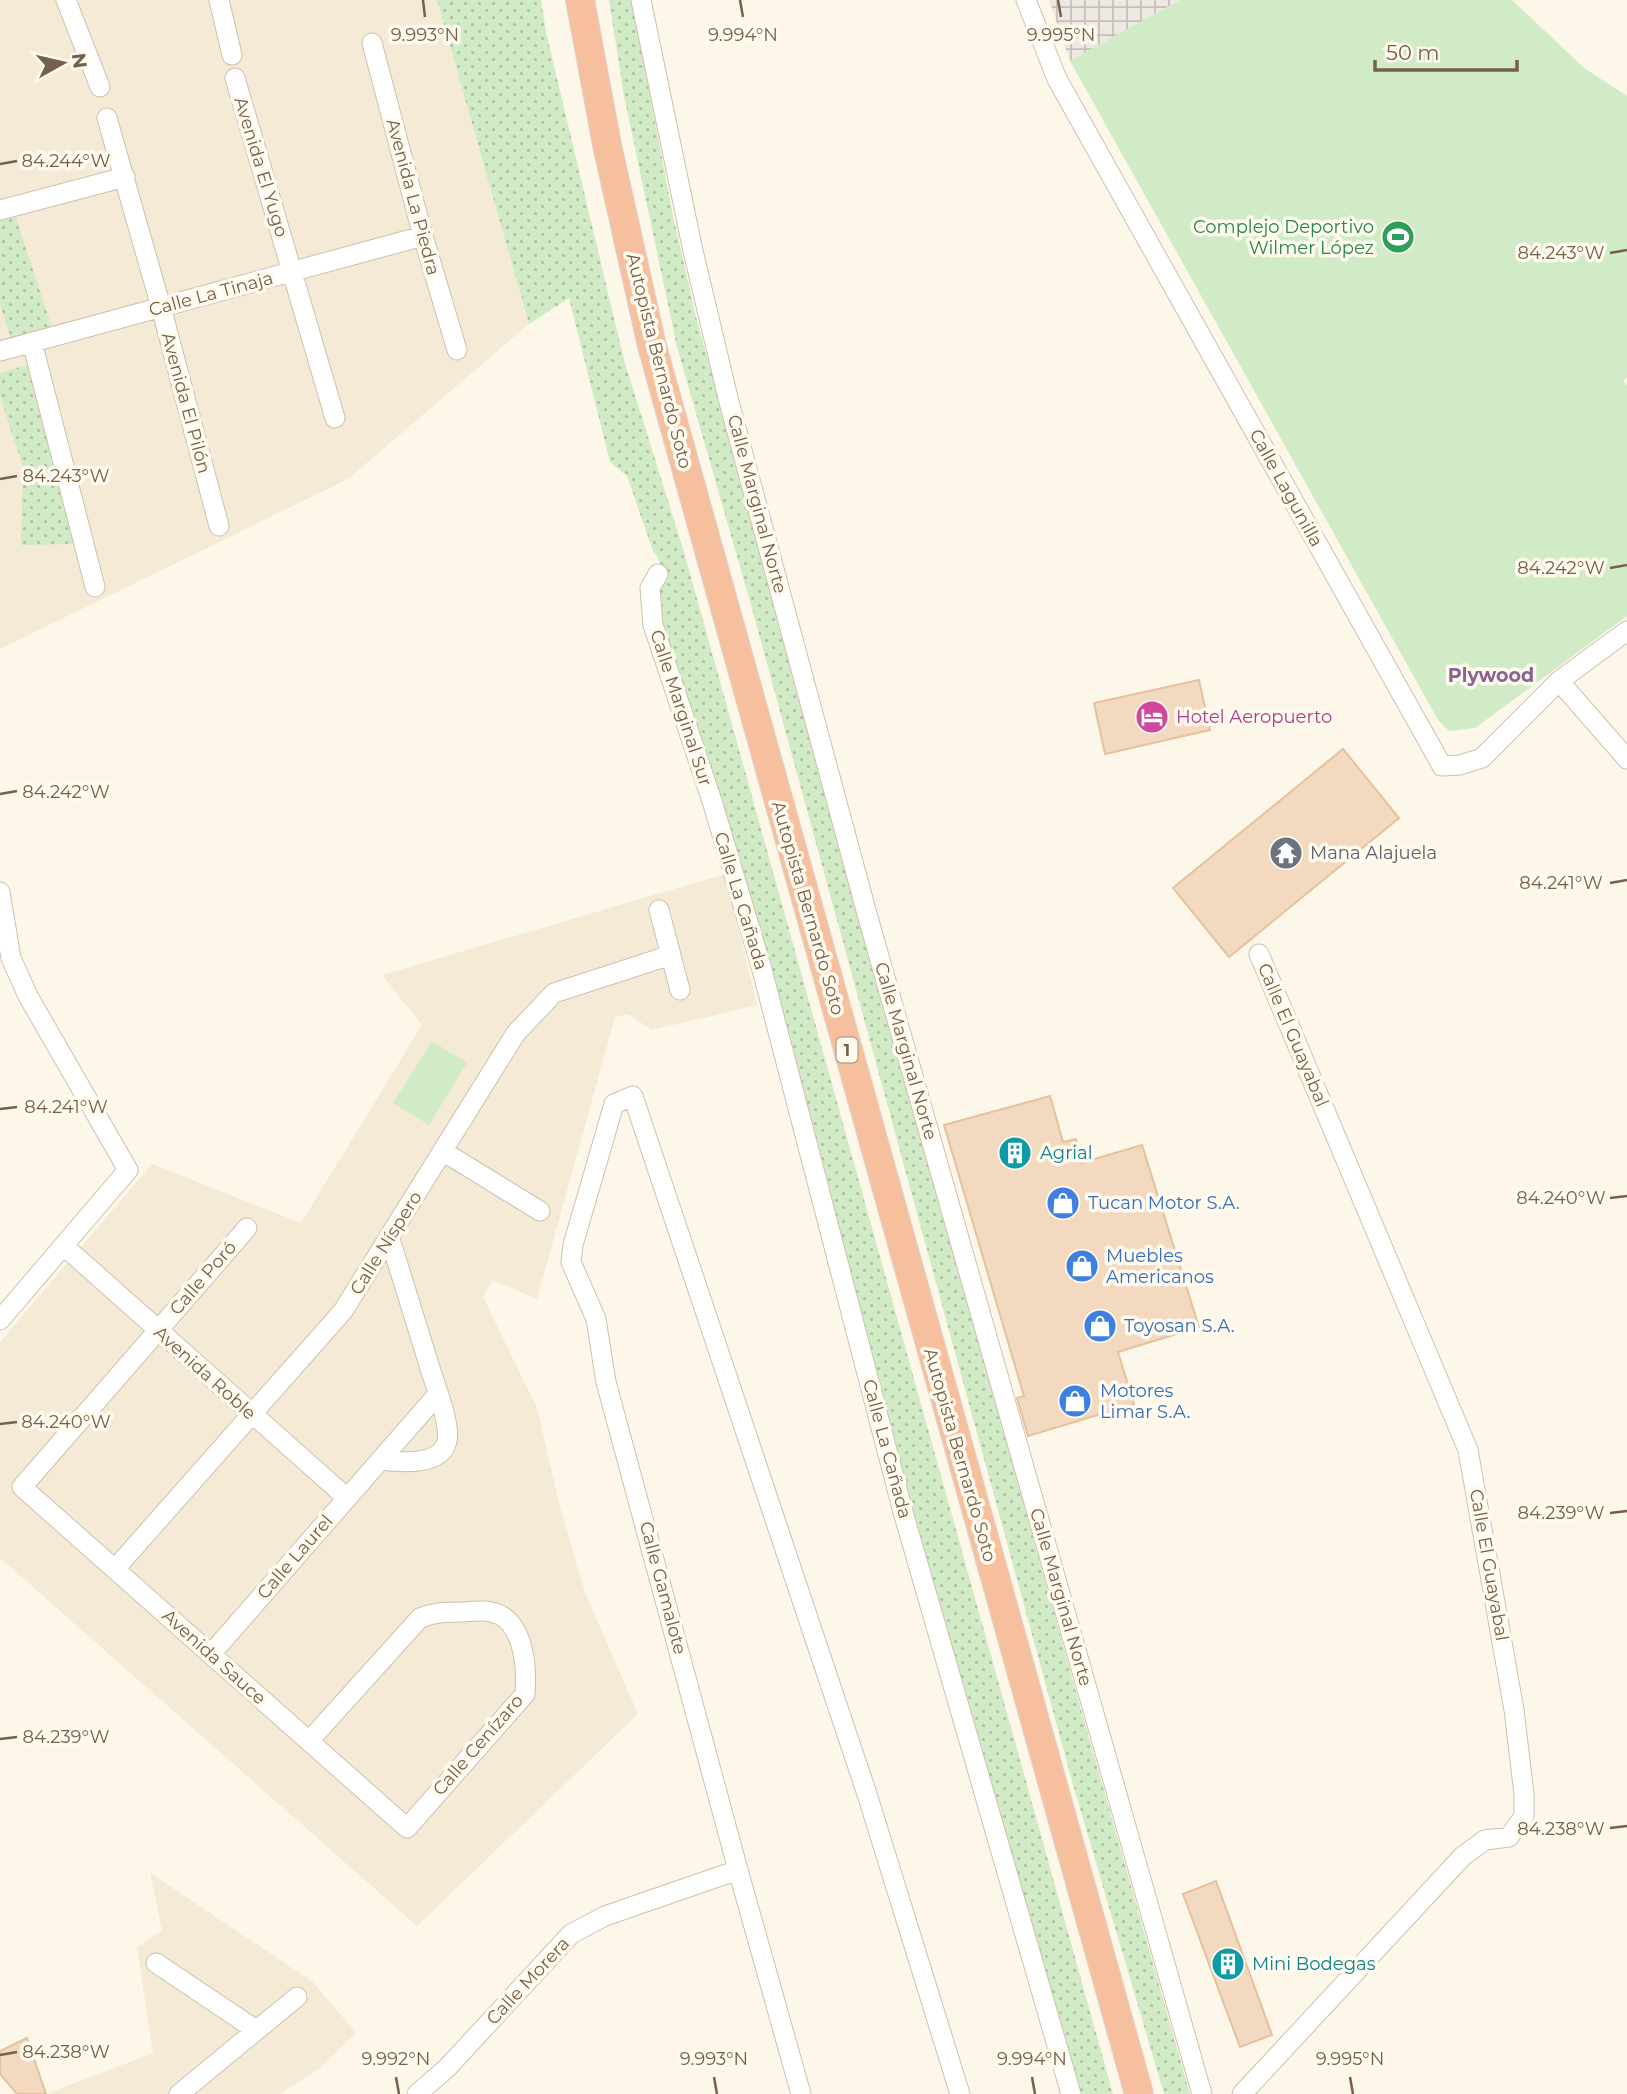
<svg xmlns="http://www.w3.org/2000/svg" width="1627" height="2094" viewBox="0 0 1627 2094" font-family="Montserrat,sans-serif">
<defs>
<pattern id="industrial-grid" width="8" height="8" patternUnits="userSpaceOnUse" patternTransform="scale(1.75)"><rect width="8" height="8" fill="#ede8e1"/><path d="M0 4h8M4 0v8" fill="none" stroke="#c5bfb8"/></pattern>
<pattern id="green-dots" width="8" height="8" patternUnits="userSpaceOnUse" patternTransform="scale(1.75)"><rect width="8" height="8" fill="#d0ebc5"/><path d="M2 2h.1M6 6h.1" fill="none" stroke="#aec2a2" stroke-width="1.8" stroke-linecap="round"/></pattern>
</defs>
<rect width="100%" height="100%" fill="#fcf7e8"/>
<!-- residential -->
<path fill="#f4ead6" d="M 0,0 L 437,0 L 529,324 L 348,479 L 0,649 Z
M 725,874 L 757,1005 L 652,1030 L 628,1014 L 615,1017 L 537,1299 L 492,1280 L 483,1297 L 537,1408 L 560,1507 L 585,1593 L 638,1714 L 417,1926 L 0,1558 L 0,1342 L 152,1164 L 301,1223 L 422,1025 L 382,975 Z
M 150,1873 L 313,1982 L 356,2033 L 319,2069 L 280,2094 L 46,2094 L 153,2053 L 137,1947 L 162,1930 Z"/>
<!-- industrial -->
<path fill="url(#industrial-grid)" d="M 1049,0 L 1180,0 L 1070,61 Z"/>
<!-- green -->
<path fill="url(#green-dots)" d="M 437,0 L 541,0 L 546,32 L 624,360 L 684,552 L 1113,2094 L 1079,2094 L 913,1525 L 655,600 C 661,582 667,567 653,551 L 627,476 L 610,462 L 569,298 L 529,324 Z
M 609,0 L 632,0 L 672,211 L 696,317 L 1078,1699 L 1190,2094 L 1164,2094 L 1072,1781 L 751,605 L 677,347 L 624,96 Z
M 15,215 L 52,328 L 11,340 L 0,304 L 0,220 Z
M 30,364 L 77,544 L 21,545 L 23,467 L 0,396 L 0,373 Z"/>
<!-- pitch -->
<path fill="#d0ebc5" d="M 1180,0 L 1512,0 L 1584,68 L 1627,96 L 1627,377 L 1623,381 L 1627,385 L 1627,616 L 1475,728 L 1449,731 L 1438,720 L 1070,61 Z
M 432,1041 L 467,1063 L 429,1125 L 393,1103 Z"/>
<!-- building -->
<path fill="#f2d9bf" stroke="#e5c29f" stroke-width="2" d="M 1199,680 L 1210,730 L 1105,754 L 1094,703 Z
M 1343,749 L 1399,818 L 1229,957 L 1173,888 Z
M 1050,1096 L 1063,1142 L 1076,1139 L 1081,1163 L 1142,1145 L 1199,1327 L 1118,1352 L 1134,1404 L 1028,1436 L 1017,1398 L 1024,1396 L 944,1125 Z
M 1216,1881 L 1272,2035 L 1240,2047 L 1183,1894 Z
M 27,2038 L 32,2053 L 46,2094 L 17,2094 L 0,2074 L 0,2051 Z"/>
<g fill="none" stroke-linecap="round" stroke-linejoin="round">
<defs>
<path id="minor" d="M 66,0 L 100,87
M 219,0 L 232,55
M 641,0 L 693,251 L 729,402 L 867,914 L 1202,2094
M 1026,0 L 1057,79 L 1442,766 L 1460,765 L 1482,758 L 1559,681 L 1627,631
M 372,43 L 423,236 L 457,350
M 235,78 L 335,418
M 107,118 L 161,307 L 219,526
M 0,210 L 125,177
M 32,342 L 95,587
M 0,351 L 423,236
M 658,574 L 650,588 L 653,625 L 712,801 L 761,966 L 903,1512 L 1071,2094
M 1559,681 L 1627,759
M 0,892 L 11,958 L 28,996 L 128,1170 L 0,1320
M 659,910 L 680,990
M 444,1152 L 540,1211
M 247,1228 L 22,1487 L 407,1828 L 525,1694 C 527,1671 525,1628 500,1615 C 488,1609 476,1611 463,1612 C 448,1612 434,1612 420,1618 L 309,1741
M 64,1246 L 347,1498
M 380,1460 C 399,1462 441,1467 447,1441 C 451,1424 435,1385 430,1368 C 417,1325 403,1282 390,1239
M 115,1569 L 343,1311 L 516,1033 L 554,993 L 671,955
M 211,1654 L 438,1394
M 156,1963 L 256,2030
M 179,2094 L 297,1997
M 417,2094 L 447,2068 L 571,1934 L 605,1916 L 738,1870
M 801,2094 L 738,1870 L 606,1382 L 596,1319 L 571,1262 L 573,1245 L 614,1104 L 633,1096 L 867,1794 L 960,2094
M 1242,2094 L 1463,1856 L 1485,1840 L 1509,1837 L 1524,1816 L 1524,1794 L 1514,1710 L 1468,1450 L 1259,954"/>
<path id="highway" d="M 580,0 L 607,145 L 652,346 L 1139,2094"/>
</defs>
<!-- minor casing -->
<use href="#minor" stroke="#cfc0ad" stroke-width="21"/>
<!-- highway casing -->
<use href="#highway" stroke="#dcd6d0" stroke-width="30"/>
<!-- minor -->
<use href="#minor" stroke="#fff" stroke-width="19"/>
<!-- highway -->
<use href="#highway" stroke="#f6c09f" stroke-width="28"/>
</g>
<!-- ticks -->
<path fill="none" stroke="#77604b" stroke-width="2.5" d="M 423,0 L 425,17M 740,0 L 743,17M 1058,0 L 1061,17M 0,164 L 17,161M 1610,253 L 1627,250M 0,479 L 17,476M 1610,568 L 1627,565M 0,794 L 17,791M 1610,883 L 1627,880M 0,1109 L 17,1107M 1610,1198 L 1627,1196M 0,1424 L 17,1422M 1610,1513 L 1627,1511M 0,1739 L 17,1737M 1610,1828 L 1627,1826M 0,2055 L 17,2052M 396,2077 L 399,2094M 714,2077 L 717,2094M 1032,2077 L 1035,2094M 1350,2077 L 1353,2094"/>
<!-- icons -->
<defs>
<symbol id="stadium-disc" viewBox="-11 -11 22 22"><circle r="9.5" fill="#2e9e5b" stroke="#fffaee"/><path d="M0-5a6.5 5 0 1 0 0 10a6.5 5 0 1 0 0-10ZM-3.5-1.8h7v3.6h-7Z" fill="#fff"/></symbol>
<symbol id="hotel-disc" viewBox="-11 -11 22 22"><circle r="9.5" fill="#d1479c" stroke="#fffaee"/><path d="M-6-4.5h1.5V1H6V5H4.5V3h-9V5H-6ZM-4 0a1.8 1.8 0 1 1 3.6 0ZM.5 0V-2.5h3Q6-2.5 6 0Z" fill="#fff"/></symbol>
<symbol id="temple-disc" viewBox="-11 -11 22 22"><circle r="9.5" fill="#6b7280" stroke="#fffaee"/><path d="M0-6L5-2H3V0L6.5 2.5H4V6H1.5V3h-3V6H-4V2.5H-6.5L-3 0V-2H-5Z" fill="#fff"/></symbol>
<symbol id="building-disc" viewBox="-11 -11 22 22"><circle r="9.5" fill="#0f9aa8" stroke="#fffaee"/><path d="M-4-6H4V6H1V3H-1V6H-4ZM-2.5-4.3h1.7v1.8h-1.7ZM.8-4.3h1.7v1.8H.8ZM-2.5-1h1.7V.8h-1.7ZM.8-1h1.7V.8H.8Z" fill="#fff"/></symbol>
<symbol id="shop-disc" viewBox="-11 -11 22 22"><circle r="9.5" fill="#3f7fe0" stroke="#fffaee"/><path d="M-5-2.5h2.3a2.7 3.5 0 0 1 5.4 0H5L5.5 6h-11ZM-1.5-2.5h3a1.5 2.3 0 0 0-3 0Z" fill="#fff"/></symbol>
</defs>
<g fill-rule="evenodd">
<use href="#stadium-disc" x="1379" y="218" width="38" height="38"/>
<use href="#hotel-disc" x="1133" y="698" width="38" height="38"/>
<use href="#temple-disc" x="1267" y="834" width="38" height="38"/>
<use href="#building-disc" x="996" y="1134" width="38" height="38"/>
<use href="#shop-disc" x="1044" y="1184" width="38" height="38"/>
<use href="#shop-disc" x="1063" y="1247" width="38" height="38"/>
<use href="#shop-disc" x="1081" y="1307" width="38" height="38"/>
<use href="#shop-disc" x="1056" y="1382" width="38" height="38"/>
<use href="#building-disc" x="1209" y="1945" width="38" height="38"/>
</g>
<g text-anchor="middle" stroke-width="7" stroke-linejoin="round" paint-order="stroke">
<!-- shield labels -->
<rect fill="#fffaee" stroke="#a08e7c" stroke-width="2" x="836.5" y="1037.5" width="21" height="25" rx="5"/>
<g font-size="16" font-weight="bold" fill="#77604b">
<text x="847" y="1056">1</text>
</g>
<!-- street labels -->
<g font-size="18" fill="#77604b" stroke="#fffaee">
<text transform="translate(261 167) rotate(73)" y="6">Avenida El Yugo</text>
<text transform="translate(413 197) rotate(75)" y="6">Avenida La Piedra</text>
<text transform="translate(211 294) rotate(-15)" y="6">Calle La Tinaja</text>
<text transform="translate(659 361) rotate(76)" y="6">Autopista Bernardo Soto</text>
<text transform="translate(186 403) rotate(75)" y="6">Avenida El Pilón</text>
<text transform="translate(1286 488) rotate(61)" y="6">Calle Lagunilla</text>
<text transform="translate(757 504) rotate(75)" y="6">Calle Marginal Norte</text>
<text transform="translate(681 708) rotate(72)" y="6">Calle Marginal Sur</text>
<text transform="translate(741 901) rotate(73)" y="6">Calle La Cañada</text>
<text transform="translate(808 908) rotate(74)" y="6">Autopista Bernardo Soto</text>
<text transform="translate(1293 1035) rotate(67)" y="6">Calle El Guayabal</text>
<text transform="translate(906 1051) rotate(74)" y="6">Calle Marginal Norte</text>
<text transform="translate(386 1243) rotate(-58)" y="6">Calle Níspero</text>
<text transform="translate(203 1278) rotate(-49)" y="6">Calle Poró</text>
<text transform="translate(205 1373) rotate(42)" y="6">Avenida Roble</text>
<text transform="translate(887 1449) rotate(75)" y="6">Calle La Cañada</text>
<text transform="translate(960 1455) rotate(74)" y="6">Autopista Bernardo Soto</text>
<text transform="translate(295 1557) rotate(-49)" y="6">Calle Laurel</text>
<text transform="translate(1489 1565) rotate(80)" y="6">Calle El Guayabal</text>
<text transform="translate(663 1588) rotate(75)" y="6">Calle Gamalote</text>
<text transform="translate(1061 1597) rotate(74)" y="6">Calle Marginal Norte</text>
<text transform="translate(214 1657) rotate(42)" y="6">Avenida Sauce</text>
<text transform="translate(478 1745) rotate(-49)" y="6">Calle Cenízaro</text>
<text transform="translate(528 1981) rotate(-47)" y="6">Calle Morera</text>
</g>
<!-- leisure labels -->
<g font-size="18" fill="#27864d" stroke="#fffaee" text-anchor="end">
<text x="1374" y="233">Complejo Deportivo<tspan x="1374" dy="21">Wilmer López</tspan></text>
</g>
<!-- hotel labels -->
<g font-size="18" fill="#b23c85" stroke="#fffaee" text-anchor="start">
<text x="1176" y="723">Hotel Aeropuerto</text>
</g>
<!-- worship labels -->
<g font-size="18" fill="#5b616d" stroke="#fffaee" text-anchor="start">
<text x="1310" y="859">Mana Alajuela</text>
</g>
<!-- culture labels -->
<g font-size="18" fill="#0d838f" stroke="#fffaee" text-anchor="start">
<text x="1040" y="1159">Agrial</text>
<text x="1252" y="1970">Mini Bodegas</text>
</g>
<!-- shop labels -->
<g font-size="18" fill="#366cbe" stroke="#fffaee" text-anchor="start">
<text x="1088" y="1209">Tucan Motor S.A.</text>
<text x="1106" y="1262">Muebles<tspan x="1106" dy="21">Americanos</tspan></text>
<text x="1124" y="1332">Toyosan S.A.</text>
<text x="1100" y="1397">Motores<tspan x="1100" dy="21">Limar S.A.</tspan></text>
</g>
<!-- neighbourhood labels -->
<g font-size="19" font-weight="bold" fill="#896393" stroke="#fffaee">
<text x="1491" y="682">Plywood</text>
</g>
</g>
<g font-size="18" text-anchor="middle" fill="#77604b" stroke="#fffaee" stroke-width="7" stroke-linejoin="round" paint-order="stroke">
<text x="425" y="41">9.993°N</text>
<text x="743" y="41">9.994°N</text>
<text x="1061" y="41">9.995°N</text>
<text x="66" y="167">84.244°W</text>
<text x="1561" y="259">84.243°W</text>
<text x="66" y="482">84.243°W</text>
<text x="1561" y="574">84.242°W</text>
<text x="66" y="798">84.242°W</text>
<text x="1561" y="889">84.241°W</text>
<text x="66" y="1113">84.241°W</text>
<text x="1561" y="1204">84.240°W</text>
<text x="66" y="1428">84.240°W</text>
<text x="1561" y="1519">84.239°W</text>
<text x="66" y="1743">84.239°W</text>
<text x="1561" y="1835">84.238°W</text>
<text x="66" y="2058">84.238°W</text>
<text x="396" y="2065">9.992°N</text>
<text x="714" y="2065">9.993°N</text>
<text x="1032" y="2065">9.994°N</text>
<text x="1350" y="2065">9.995°N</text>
</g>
<!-- north arrow -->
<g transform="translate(63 63) rotate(82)" stroke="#fffaee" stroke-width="5" paint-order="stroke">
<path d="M0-5L12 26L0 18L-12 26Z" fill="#77604b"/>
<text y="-10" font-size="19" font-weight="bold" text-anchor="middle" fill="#77604b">N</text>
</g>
<!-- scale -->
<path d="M1375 60v10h142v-10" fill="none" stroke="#77604b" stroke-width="3.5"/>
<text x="1386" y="60" font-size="21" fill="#77604b" stroke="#fffaee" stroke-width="5" paint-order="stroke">50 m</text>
</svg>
